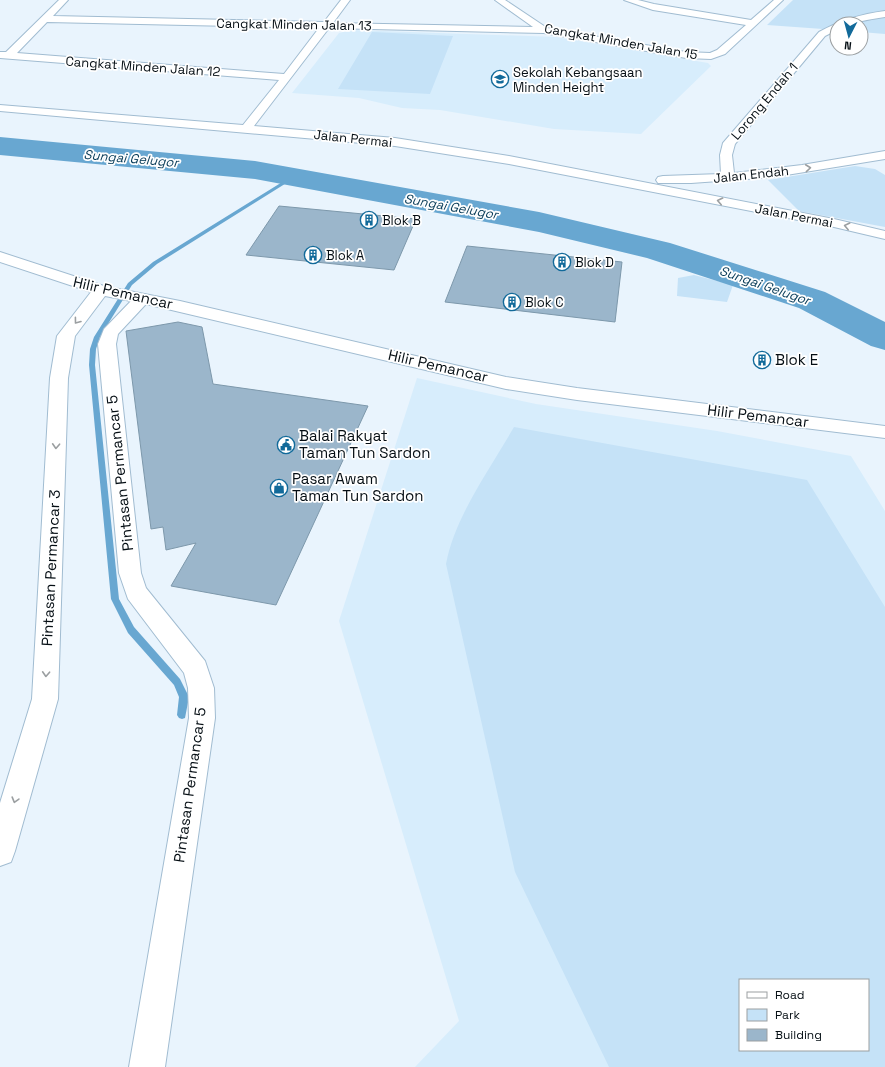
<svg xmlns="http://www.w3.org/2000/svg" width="885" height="1067" viewBox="0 0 885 1067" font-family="'Space Grotesk',sans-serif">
<rect width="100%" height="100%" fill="#e9f4fd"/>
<!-- built -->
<path fill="#d7edfc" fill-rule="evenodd" d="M 352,30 L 556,37 L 708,63 L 711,66 L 641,134 L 554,129 L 440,110 L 402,108 L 359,98 L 292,93 L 339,33 Z
M 417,378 L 536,404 L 717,431 L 851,456 L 885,511 L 885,1067 L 415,1067 L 459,1021 L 339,621 ZM 740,980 L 868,980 L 868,1050 L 740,1050 Z"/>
<!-- green -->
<path fill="#c5e2f7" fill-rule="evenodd" d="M 793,0 L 885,0 L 885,34 L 861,32 L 861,24 L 837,24 L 837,30 L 767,25 Z
M 372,32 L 453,36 L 430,94 L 338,89 Z
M 855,166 L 875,169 L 885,175 L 885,227 L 799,211 L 768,180 Z
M 694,275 L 733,285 L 727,302 L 677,296 L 678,278 Z
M 514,427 L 807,480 L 885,607 L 885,1067 L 609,1067 L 515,872 L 446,564 C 455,516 490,469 514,427 ZM 740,980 L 868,980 L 868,1050 L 740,1050 Z"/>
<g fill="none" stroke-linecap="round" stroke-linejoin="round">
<!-- stream -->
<path fill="#68a7d1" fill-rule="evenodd" d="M 292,176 L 296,177 L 157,264 L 132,285 L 100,337 L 96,349 L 95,365 L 119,599 L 134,627 L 180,679 L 189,697 L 185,718 L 182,719 L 179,718 L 177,715 L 179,697 L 174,685 L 128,633 L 111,599 L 89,365 L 90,349 L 94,337 L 128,283 L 153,262 Z"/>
<!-- river -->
<path fill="#68a7d1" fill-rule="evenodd" d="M 0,137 L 255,161 L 539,212 L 670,243 L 825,292 L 885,322 L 885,350 L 871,346 L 799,308 L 647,258 L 539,232 L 255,179 L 0,155 Z"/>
</g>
<!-- building -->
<path fill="#9bb6cb" stroke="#7d98ab" d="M 279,206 L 416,219 L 394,270 L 246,255 Z
M 467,246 L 622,262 L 615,322 L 445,302 Z
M 178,322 L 202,327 L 213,384 L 368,406 L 276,605 L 171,586 L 196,543 L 166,550 L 163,527 L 151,529 L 126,331 Z"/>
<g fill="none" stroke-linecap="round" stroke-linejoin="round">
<defs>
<path id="minor" d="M 59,0 L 68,0 L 53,16 L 324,22 L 341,0 L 350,0 L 333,23 L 533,27 L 495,0 L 505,0 L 547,28 L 686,52 L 710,53 L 717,50 L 746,25 L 653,10 L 624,0 L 638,0 L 654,4 L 751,20 L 774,0 L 783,0 L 725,54 L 711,59 L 686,58 L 544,33 L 329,28 L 254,126 L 395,138 L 509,156 L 834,219 L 885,231 L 885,239 L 834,227 L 509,164 L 395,146 L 0,111 L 0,105 L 243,125 L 279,80 L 0,58 L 0,52 L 6,52 ZM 47,22 L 319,28 L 284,74 L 17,53 Z
M 885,11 L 885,17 C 868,19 854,24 837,24 L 837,30 L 825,36 L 735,144 L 732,155 L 734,173 L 802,165 L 885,151 L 885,159 L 774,177 L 691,183 L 658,183 L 656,180 L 658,177 L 663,176 L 721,174 L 720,155 L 723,143 L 819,32 C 839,21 861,14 885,11 Z
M 0,252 L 104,286 L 180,301 L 506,377 L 577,388 L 885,426 L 885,438 L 577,400 L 506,389 L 146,304 L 118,334 L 116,344 L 141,573 L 146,588 L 205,661 L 214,688 L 215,718 L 165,1067 L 129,1067 L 189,718 L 188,688 L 184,673 L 128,599 L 119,573 L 98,344 L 104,329 L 131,301 L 105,296 L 75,336 L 68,378 L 58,699 L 15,851 L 11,862 L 0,866 L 0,803 L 32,699 L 50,378 L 57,336 L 91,292 L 0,262 Z"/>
</defs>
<!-- minor casing -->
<use href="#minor" stroke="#a1bcd1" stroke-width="2"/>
<!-- minor -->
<use href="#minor" fill="#fff" fill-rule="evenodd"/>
</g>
<!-- one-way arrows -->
<defs><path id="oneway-chevron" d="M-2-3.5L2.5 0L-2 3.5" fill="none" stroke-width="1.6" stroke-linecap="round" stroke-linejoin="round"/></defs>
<g stroke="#9b9fa1">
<use href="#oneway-chevron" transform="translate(808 168) rotate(-6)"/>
<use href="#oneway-chevron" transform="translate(720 201) rotate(-168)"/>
<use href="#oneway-chevron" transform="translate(847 226) rotate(-167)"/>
<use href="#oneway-chevron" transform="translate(77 321) rotate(127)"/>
<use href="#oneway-chevron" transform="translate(56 446) rotate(93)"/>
<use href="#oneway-chevron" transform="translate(46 674) rotate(93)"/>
<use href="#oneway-chevron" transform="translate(15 800) rotate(106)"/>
</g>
<!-- icons -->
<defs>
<symbol id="school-ring" viewBox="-11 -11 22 22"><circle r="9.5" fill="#fff" stroke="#126a9a" stroke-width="1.5"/><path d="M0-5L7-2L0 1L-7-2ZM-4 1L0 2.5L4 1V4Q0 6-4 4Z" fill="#126a9a"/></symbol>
<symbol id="building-ring" viewBox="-11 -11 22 22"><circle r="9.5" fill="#fff" stroke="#126a9a" stroke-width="1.5"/><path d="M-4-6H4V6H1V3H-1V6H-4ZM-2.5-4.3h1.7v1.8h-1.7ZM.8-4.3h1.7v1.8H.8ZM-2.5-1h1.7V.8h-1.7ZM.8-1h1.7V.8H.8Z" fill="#126a9a"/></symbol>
<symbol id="civic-ring" viewBox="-11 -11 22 22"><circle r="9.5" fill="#fff" stroke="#126a9a" stroke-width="1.5"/><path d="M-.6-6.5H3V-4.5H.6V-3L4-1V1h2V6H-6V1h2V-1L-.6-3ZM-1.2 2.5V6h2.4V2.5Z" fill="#126a9a"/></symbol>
<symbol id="shop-ring" viewBox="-11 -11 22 22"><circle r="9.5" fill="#fff" stroke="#126a9a" stroke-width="1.5"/><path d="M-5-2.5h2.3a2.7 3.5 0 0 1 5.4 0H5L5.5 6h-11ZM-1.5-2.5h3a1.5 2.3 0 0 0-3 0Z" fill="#126a9a"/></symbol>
</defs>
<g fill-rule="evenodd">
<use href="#school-ring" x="490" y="69" width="20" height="20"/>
<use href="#building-ring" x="359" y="210" width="20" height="20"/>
<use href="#building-ring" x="303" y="245" width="20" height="20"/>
<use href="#building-ring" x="552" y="252" width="20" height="20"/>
<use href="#building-ring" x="502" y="292" width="20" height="20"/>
<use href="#building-ring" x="752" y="350" width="20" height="20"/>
<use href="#civic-ring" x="276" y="435" width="20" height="20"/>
<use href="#shop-ring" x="269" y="478" width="20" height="20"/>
</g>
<g text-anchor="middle" stroke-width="3.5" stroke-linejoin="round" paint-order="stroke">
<!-- far-street labels -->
<g font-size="13" fill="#050e14" stroke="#fff">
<text transform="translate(294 24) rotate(1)" y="5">Cangkat Minden Jalan 13</text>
<text transform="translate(621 41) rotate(10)" y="5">Cangkat Minden Jalan 15</text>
<text transform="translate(143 66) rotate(4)" y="5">Cangkat Minden Jalan 12</text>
<text transform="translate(764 101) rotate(-50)" y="5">Lorong Endah 1</text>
<text transform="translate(353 138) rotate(6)" y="5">Jalan Permai</text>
<text transform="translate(751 174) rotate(-6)" y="5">Jalan Endah</text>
<text transform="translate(794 215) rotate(11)" y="5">Jalan Permai</text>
</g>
<!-- far-poi labels -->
<g font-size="13" fill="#050e14" stroke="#fff" text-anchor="start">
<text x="513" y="77">Sekolah Kebangsaan<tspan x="513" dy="15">Minden Height</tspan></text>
<text x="382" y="225">Blok B</text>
<text x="326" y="260">Blok A</text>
<text x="575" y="267">Blok D</text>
<text x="525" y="307">Blok C</text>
</g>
<!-- far-water labels -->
<g font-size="13" font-style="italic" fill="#073b58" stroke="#fff">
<text transform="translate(131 158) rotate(5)" y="5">Sungai Gelugor</text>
<text transform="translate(451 206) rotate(10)" y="5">Sungai Gelugor</text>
<text transform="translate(765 285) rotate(19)" y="5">Sungai Gelugor</text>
</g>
<!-- street labels -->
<g font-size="15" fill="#050e14" stroke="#fff">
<text transform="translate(123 293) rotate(13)" y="5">Hilir Pemancar</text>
<text transform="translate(438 366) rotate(13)" y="5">Hilir Pemancar</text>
<text transform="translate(758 416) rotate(7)" y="5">Hilir Pemancar</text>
<text transform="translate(120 473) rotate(-96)" y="5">Pintasan Permancar 5</text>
<text transform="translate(51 568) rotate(-87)" y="5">Pintasan Permancar 3</text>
<text transform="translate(190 785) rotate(-82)" y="5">Pintasan Permancar 5</text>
</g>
<!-- poi labels -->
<g font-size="15" fill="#050e14" stroke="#fff" text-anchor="start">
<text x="775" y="365">Blok E</text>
<text x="299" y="441">Balai Rakyat<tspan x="299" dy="17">Taman Tun Sardon</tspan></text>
<text x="292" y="484">Pasar Awam<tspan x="292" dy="17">Taman Tun Sardon</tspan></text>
</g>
</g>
<!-- legend -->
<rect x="739" y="979" width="130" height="72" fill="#ffffff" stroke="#9b9fa1"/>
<rect x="747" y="992" width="20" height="6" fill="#ffffff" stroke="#9b9fa1"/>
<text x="775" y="999" font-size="12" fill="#050e14">Road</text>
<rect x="747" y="1009" width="20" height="12" fill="#c5e2f7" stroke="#9b9fa1"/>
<text x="775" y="1019" font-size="12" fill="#050e14">Park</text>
<rect x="747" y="1029" width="20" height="12" fill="#9bb6cb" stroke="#9b9fa1"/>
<text x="775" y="1039" font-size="12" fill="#050e14">Building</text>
<!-- north arrow -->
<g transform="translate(849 36) rotate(186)"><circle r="19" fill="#ffffff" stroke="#9b9fa1"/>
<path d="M0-3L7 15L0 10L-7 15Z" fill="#126a9a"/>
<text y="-6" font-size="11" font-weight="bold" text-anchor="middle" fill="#050e14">N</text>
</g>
</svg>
